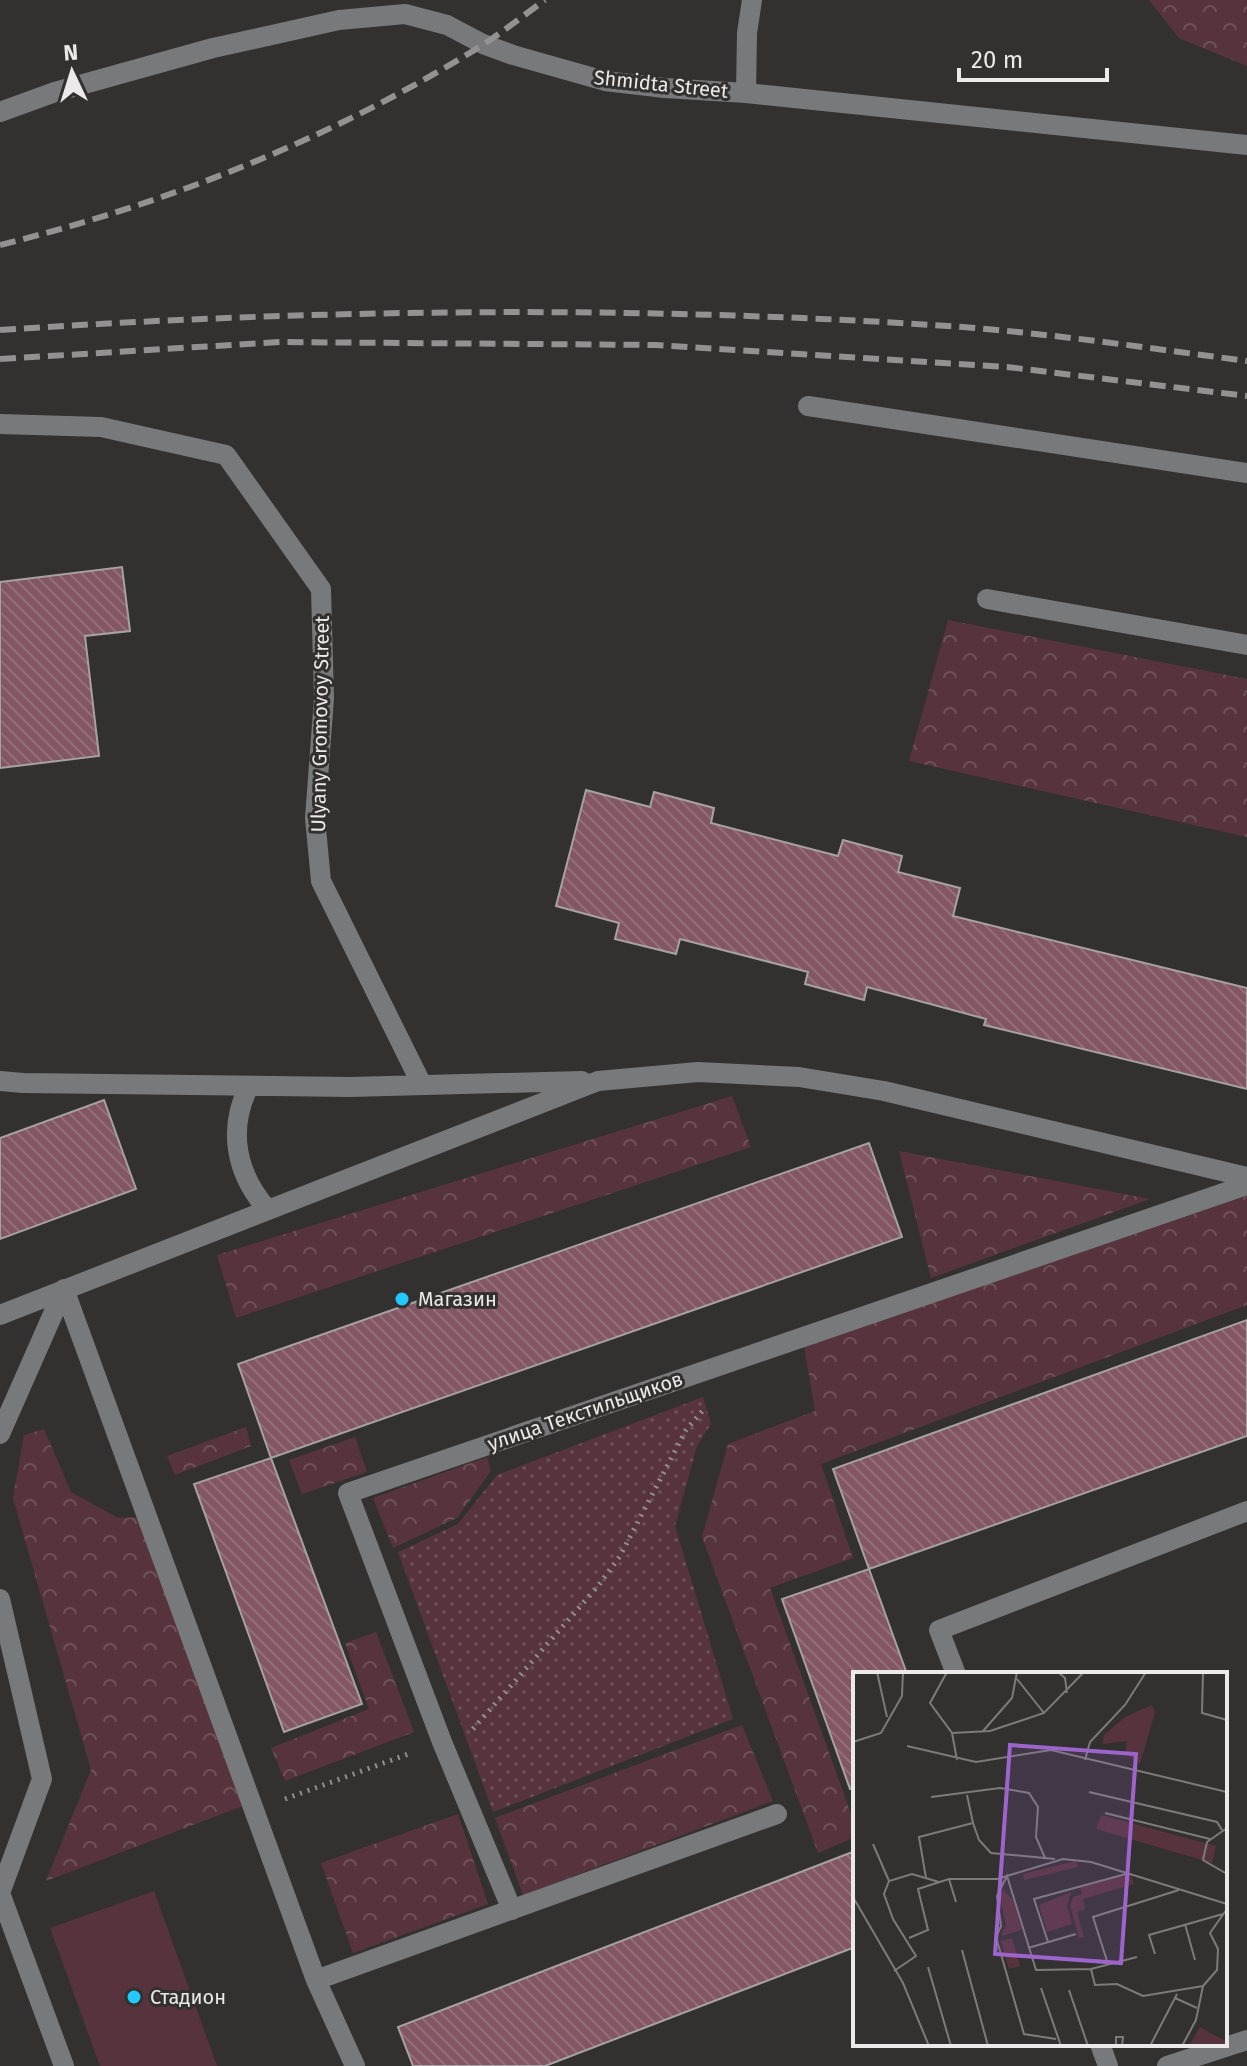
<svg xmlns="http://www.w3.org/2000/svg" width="1247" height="2066" viewBox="0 0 1247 2066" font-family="'Fira Sans',sans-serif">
<defs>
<pattern id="grass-dots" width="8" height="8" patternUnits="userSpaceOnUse" patternTransform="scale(2)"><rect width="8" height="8" fill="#57343d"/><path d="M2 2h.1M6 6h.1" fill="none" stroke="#6f5159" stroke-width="1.8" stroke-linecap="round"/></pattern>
<pattern id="forest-crowns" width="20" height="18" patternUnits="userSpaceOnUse" patternTransform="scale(2)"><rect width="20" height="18" fill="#57343d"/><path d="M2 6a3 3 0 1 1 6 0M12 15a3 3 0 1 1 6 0" fill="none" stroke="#6f5159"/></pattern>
<pattern id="building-back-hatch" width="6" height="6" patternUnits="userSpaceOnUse" patternTransform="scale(2)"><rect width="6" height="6" fill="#825662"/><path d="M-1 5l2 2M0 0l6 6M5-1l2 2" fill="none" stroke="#946e79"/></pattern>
</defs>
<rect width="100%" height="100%" fill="#333030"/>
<!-- grass -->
<path fill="url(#grass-dots)" d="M 703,1397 L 711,1424 L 697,1446 L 675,1526 L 733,1719 L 493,1812 L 398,1552 L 458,1524 L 497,1475 Z"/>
<!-- forest -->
<path fill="url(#forest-crowns)" d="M 1149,0 L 1247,0 L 1247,66 L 1179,38 Z
M 948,620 L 1247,679 L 1247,837 L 909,761 Z
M 732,1096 L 751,1147 L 236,1318 L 217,1255 Z
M 899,1151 L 1150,1199 L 931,1278 Z
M 1247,1196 L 1247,1305 L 821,1464 L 853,1558 L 770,1588 L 855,1825 L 855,1837 L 818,1853 L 702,1537 L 728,1444 L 815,1411 L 804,1346 Z
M 246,1427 L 251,1446 L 175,1475 L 167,1456 Z
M 44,1429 L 71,1492 L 118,1518 L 143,1517 L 248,1804 L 46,1881 L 91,1770 L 13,1498 L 24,1435 Z
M 355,1437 L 367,1472 L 302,1494 L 289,1460 Z
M 487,1457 L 491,1471 L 457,1518 L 393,1548 L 373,1498 Z
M 376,1632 L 414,1732 L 285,1781 L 271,1748 L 369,1709 L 345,1643 Z
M 742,1725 L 773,1801 L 523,1895 L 495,1818 Z
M 458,1814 L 488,1904 L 353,1953 L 321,1863 Z"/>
<!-- pitch -->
<path fill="#57343d" d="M 154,1891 L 217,2066 L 100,2066 L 50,1928 Z"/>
<!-- building -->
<path fill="url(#building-back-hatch)" stroke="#a6a2a3" stroke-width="2" d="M 122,567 L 130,631 L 85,636 L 99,756 L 0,768 L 0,582 Z
M 586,790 L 650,807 L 654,792 L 714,808 L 711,823 L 838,856 L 843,840 L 902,856 L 898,872 L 960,888 L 953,916 L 1247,988 L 1247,1089 L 984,1025 L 986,1019 L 867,987 L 864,1000 L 805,984 L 808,972 L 680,939 L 676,954 L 615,939 L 619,923 L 556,906 Z
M 104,1100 L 136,1189 L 0,1239 L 0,1138 Z
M 869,1143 L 902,1237 L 271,1458 L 238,1364 Z
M 1247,1320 L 1247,1436 L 869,1569 L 833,1469 Z
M 271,1458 L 362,1704 L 284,1732 L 194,1484 Z
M 869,1569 L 907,1674 L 855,1674 L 855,1788 L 850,1789 L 782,1599 Z
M 855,1851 L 855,1947 L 545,2066 L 413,2066 L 398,2027 Z"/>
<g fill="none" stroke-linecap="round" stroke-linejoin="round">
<!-- path -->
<path stroke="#928f90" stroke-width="5" stroke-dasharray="2 6" stroke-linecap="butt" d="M 473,1729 L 598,1586 L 620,1556 L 686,1430 L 704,1409
M 285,1799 L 411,1753"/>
<!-- minor -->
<path stroke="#78797a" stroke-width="20" d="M 746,93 L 747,33 L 752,0
M 0,112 L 55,92 L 213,48 L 339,20 L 405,14 L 447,25 L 483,44 L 513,55 L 605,81 L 665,88 L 746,93 L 1247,145
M 808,406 L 1247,473
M 0,424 L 101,427 L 226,455 L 321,589 L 324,698 L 315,818 L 321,881 L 422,1085
M 987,599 L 1247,645
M 0,1081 L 23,1083 L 350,1087 L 582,1081
M 249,1086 C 227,1130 236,1174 268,1210
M 0,1315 L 598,1081 L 698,1072 L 799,1077 L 884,1091 L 1247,1177
M 0,1434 L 64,1289 L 316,1980 L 355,2066
M 0,1599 L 42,1779 L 0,1893 L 64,2066
M 956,1674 L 939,1630 L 1247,1511
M 512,1910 L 442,1742 L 348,1493 L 1247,1185
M 316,1980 L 777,1814
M 1100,2044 L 1108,2066
M 1167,2066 L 1247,2040"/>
<!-- rail -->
<path stroke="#949192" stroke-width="6" stroke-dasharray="16 8" stroke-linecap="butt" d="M 0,245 C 169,203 333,138 481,46 C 503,32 524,15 545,0
M 0,330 C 316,309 632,305 948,326 C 1048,333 1148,348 1247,361
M 0,359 L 280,342 L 656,345 L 1007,367 L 1247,396"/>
</g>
<!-- markers -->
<g fill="#22c9fe" stroke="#333030" stroke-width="3">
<circle cx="402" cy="1299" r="8"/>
<circle cx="134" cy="1997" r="8"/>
</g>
<g text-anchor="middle" stroke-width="6" stroke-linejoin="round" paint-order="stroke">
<!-- street labels -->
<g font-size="20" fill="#ebe9ea" stroke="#333030">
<text transform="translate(661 84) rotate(6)" y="7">Shmidta Street</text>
<text transform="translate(320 724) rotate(-89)" y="7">Ulyany Gromovoy Street</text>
<text transform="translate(585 1411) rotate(-19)" y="7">улица Текстильщиков</text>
</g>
<!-- poi labels -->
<g font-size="20" fill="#ebe9ea" stroke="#333030" text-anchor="start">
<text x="418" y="1306">Магазин</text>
<text x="150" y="2004">Стадион</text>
</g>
</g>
<!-- overview -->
<g transform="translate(853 1672)">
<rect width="374" height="374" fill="#333030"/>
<path d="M 218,220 L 214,233 L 219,252 L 194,260 L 186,233 Z" fill="#57343d"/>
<path d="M 299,33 L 302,40 L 287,92 L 272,81 L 274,69 L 250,72 L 251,63 L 272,45 ZM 248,143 L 363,174 L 359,191 L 243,157 ZM 223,189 L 225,195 L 171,208 L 170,202 ZM 278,202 L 281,212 L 230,227 L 232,237 L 224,240 L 231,265 L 226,266 L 217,234 L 220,225 L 229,222 L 228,215 ZM 151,218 L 160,228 L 169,258 L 148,264 L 153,253 L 147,225 Z" fill="#57343d"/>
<path d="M 159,266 L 167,294 L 156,297 L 148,269 ZM 347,355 L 374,370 L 374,374 L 336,374 Z" fill="#57343d"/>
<path fill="none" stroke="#7d7a7a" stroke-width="2" d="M 24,0 L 34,45M 94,0 L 77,31 L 99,61 L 104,88M 205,0 L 212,6 L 214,21M 350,0 L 349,41 L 374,48M 164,7 L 191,41M 130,59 L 159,26 L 164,0M 99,61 L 137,59 L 191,41 L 231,0M 0,70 L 28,61 L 49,24 L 50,0M 54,74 L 123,90 L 198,78 L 374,120M 232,88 L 237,70 L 272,33 L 293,0M 236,120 L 364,150 L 369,158M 114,123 L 120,151M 78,125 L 147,116 L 176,121 L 185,135 L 183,165 L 192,186M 252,141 L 357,167M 374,156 L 354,170 L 350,188 L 374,202M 20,172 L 36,209M 73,206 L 66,165 L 120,151 L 126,168 L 138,181 L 202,187M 96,207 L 103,230M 0,225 L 50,311 L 76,374M 332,252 L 342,288M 56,266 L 75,258 L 65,217 L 96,207 L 144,207 L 210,187 L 238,190 L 374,232M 195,270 L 181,227 L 273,202M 175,276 L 223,262M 109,278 L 135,374M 302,282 L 296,263 L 370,242M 255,292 L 240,245 L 326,218M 75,295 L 98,374M 238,297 L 242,313 L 264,312 L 290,324 L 350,314M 41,299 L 63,284 L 40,247 L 31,222 L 36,209 L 59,202 L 86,210M 188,316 L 208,374M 216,318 L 235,374M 324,322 L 322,326 L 344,336M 203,367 L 171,362 L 143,265 L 148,254 L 144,224 L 154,204 L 183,298 L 238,297 L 284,285M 263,374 L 263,365 L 270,365 L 269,374M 297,374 L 322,326M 329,374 L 343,348 L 350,314 L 364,298 L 365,277 L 357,261 L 374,237"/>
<path fill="#9d65cc" fill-opacity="0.15" stroke="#9d65cc" stroke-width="4" d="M 157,73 L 283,82 L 268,291 L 142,282 Z"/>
<rect width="374" height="374" fill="none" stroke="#ebe9ea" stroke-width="4"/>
</g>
<!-- north arrow -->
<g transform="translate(72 72) rotate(356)" stroke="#333030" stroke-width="6" paint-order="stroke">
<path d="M0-6L14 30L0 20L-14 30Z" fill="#ebe9ea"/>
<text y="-12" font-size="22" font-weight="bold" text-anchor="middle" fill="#ebe9ea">N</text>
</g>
<!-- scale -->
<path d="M959 68v12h148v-12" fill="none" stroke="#ebe9ea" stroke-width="4"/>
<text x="971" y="68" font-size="24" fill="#ebe9ea" stroke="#333030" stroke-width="6" paint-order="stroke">20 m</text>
</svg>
